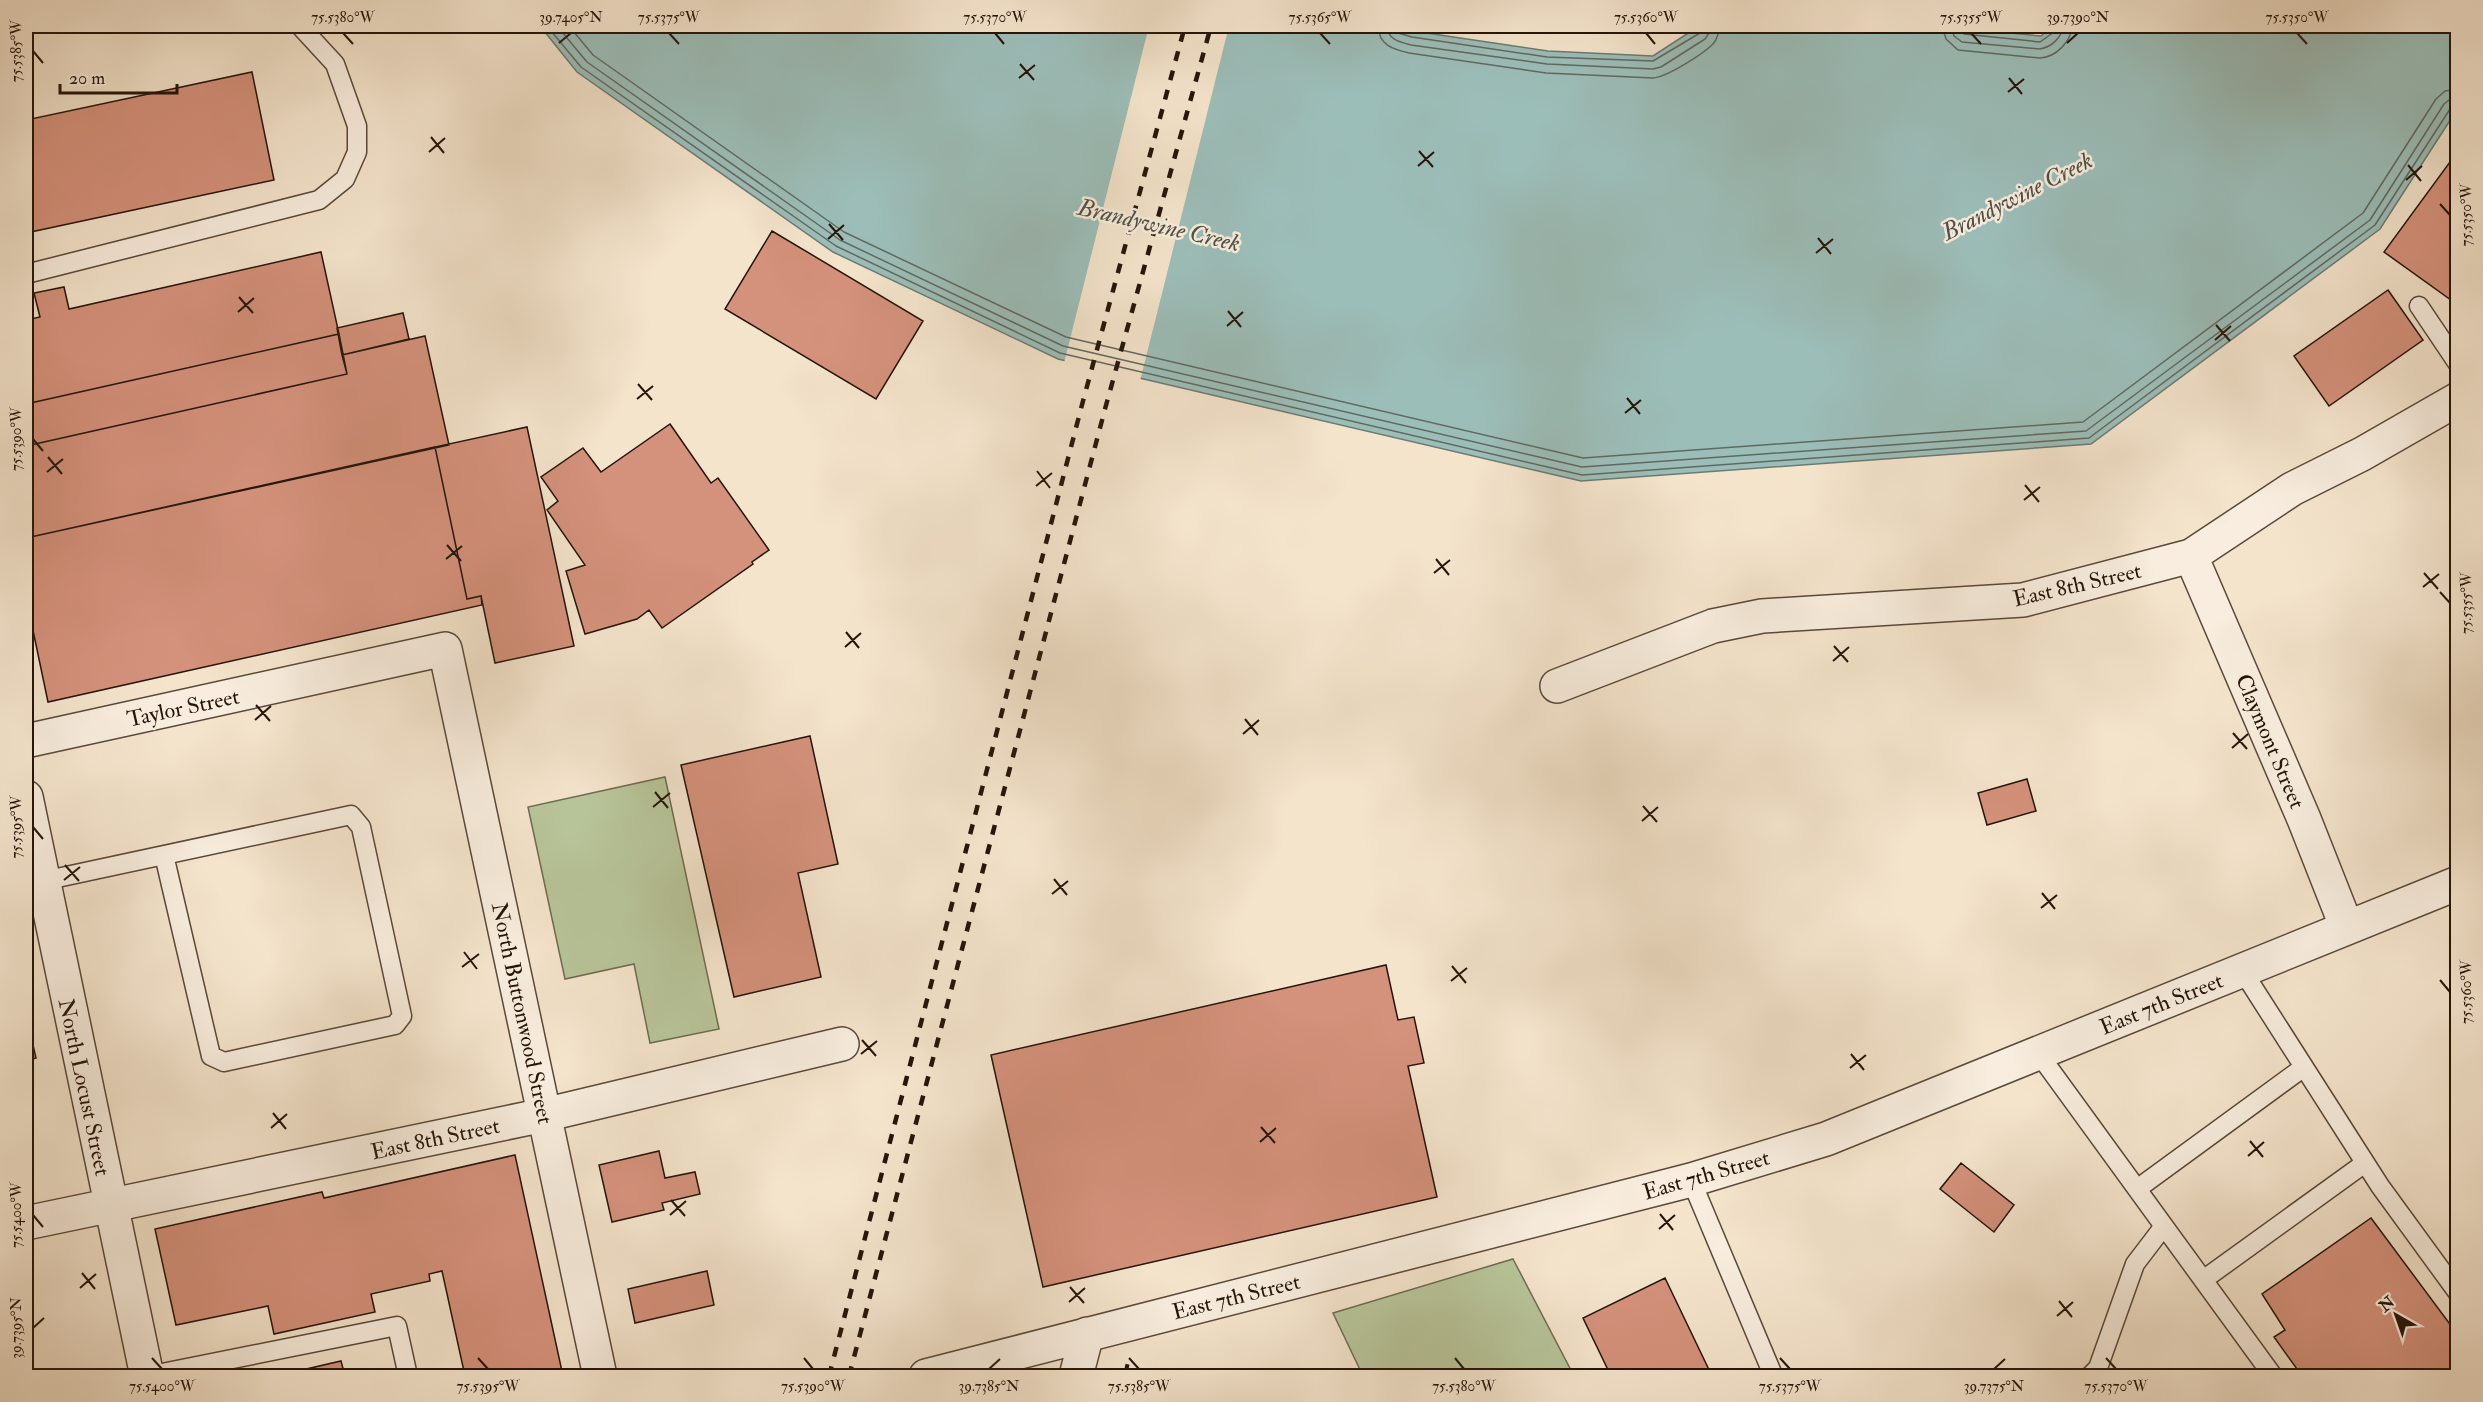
<svg xmlns="http://www.w3.org/2000/svg" width="2483" height="1402" viewBox="0 0 2483 1402" font-family="'IM FELL Double Pica',serif">
<rect width="100%" height="100%" fill="#f4e4cc"/>
<filter id="stains"><feTurbulence type="fractalNoise" baseFrequency=".00333" numOctaves="4"/><feColorMatrix values="0 0 0 0 .2 0 0 0 0 .09 0 0 0 0 .02 0 0 0 .5 -.17"/></filter>
<radialGradient id="worn" r=".72"><stop offset=".6" stop-color="#630" stop-opacity="0"/><stop offset="1" stop-color="#630" stop-opacity=".3"/></radialGradient>
<!-- green -->
<path fill="#b8c59a" stroke="#6e6c52" stroke-width="1.5" d="M 665,777 L 719,1029 L 650,1043 L 634,964 L 565,979 L 528,807 Z
M 1513,1259 L 1574,1376 L 1363,1376 L 1333,1313 Z"/>
<!-- water -->
<path fill="#9cbeb9" stroke="#6c7a73" stroke-width="1.5" d="M 540,26 L 1389,26 L 1413,31 L 1548,51 L 1653,56 L 1696,28 L 1713,26 L 1934,26 L 2041,36 L 2052,26 L 2457,26 L 2458,108 L 2380,229 L 2091,444 L 1581,481 L 1058,359 L 833,252 L 577,72 Z"/>
<!-- pier -->
<path fill="#f4e4cc" d="M 1149,26 L 1229,26 L 1140,381 L 1064,363 Z"/>
<g fill="none" stroke-linecap="round" stroke-linejoin="round">
<!-- shore -->
<path stroke="#606961" stroke-width="1.5" d="M 547,26 L 581,67 L 836,246 L 1060,353 L 1582,475 L 2089,438 L 2375,225 L 2450,109 L 2458,106
M 557,26 L 587,62 L 840,240 L 1063,346 L 1582,467 L 2086,431 L 2370,220 L 2444,104 L 2449,100 L 2458,98
M 569,26 L 593,55 L 844,232 L 1066,337 L 1583,458 L 2083,422 L 2363,213 L 2436,99 L 2445,91 L 2458,89
M 1378,26 C 1379,45 1392,49 1409,53 L 1546,73 L 1653,78 C 1667,77 1703,54 1713,44 C 1718,38 1719,32 1719,26
M 1387,26 C 1388,40 1399,42 1411,45 L 1547,64 L 1653,69 L 1661,67 L 1705,39 L 1709,33 L 1710,26
M 1395,26 L 1398,33 L 1412,37 L 1547,57 L 1653,61 L 1700,33 L 1703,26
M 1942,26 L 1946,39 L 1958,50 L 2040,58 C 2056,57 2071,42 2072,26
M 1951,26 L 1954,36 L 1962,42 L 2040,49 C 2052,47 2062,37 2063,26
M 1959,26 L 1960,31 L 1964,34 L 2040,42 L 2054,32 L 2055,26"/>
</g>
<!-- building -->
<path fill="#d4917b" stroke="#251409" stroke-width="1.5" d="M 252,72 L 274,180 L 26,233 L 26,120 Z
M 2458,151 L 2458,305 L 2384,252 Z
M 772,231 L 923,321 L 876,399 L 725,309 Z
M 321,252 L 339,334 L 26,404 L 26,320 L 40,317 L 34,293 L 64,287 L 69,309 Z
M 2388,290 L 2423,340 L 2329,406 L 2294,356 Z
M 403,313 L 409,339 L 342,355 L 337,328 Z
M 339,334 L 347,374 L 26,446 L 26,404 Z
M 425,336 L 449,445 L 26,538 L 26,446 L 347,374 L 342,355 Z
M 670,424 L 711,483 L 718,478 L 769,550 L 752,562 L 753,564 L 662,628 L 649,610 L 637,619 L 585,634 L 566,571 L 585,565 L 547,510 L 558,501 L 541,477 L 583,448 L 601,472 Z
M 527,427 L 574,646 L 495,663 L 481,596 L 467,599 L 435,447 Z
M 435,447 L 467,599 L 481,596 L 482,605 L 48,702 L 26,597 L 26,538 Z
M 810,736 L 838,864 L 798,873 L 821,977 L 734,997 L 681,765 Z
M 2027,779 L 2036,811 L 1987,825 L 1978,793 Z
M 1386,965 L 1398,1020 L 1414,1017 L 1424,1063 L 1408,1066 L 1437,1197 L 1043,1287 L 991,1055 Z
M 30,1032 L 36,1058 L 26,1061 L 26,1033 Z
M 659,1151 L 665,1178 L 695,1172 L 700,1194 L 662,1203 L 664,1210 L 612,1222 L 599,1165 Z
M 515,1155 L 563,1376 L 465,1376 L 442,1271 L 429,1274 L 430,1281 L 371,1294 L 375,1312 L 274,1334 L 268,1306 L 176,1325 L 155,1229 L 322,1192 L 324,1198 Z
M 1961,1163 L 2014,1205 L 1994,1232 L 1940,1189 Z
M 2371,1218 L 2458,1335 L 2458,1376 L 2302,1376 L 2274,1337 L 2285,1330 L 2262,1294 Z
M 707,1271 L 714,1305 L 635,1323 L 628,1289 Z
M 1665,1278 L 1712,1376 L 1611,1376 L 1583,1318 Z
M 341,1361 L 345,1376 L 276,1376 Z"/>
<g fill="none" stroke-linecap="round" stroke-linejoin="round">
<defs>
<path id="lane" d="M 26,274 L 319,200 L 345,179 L 357,152 L 357,126 L 335,64 L 300,26
M 2419,306 L 2458,364
M 43,881 L 351,815 L 361,827 L 402,1016 L 395,1025 L 224,1062 L 211,1056 L 164,855
M 2242,970 L 2380,1186 L 2458,1293
M 2038,1053 L 2273,1376
M 1691,1180 L 1773,1375
M 2137,1189 L 2304,1067
M 2203,1280 L 2365,1163
M 147,1376 L 397,1326 L 408,1376
M 2090,1376 L 2098,1368 L 2135,1264 L 2164,1226"/>
<path id="street" d="M 2191,556 L 2304,819 L 2347,928
M 1557,686 L 1713,626 L 1762,616 L 2023,600 L 2191,556 L 2292,489 L 2362,454 L 2458,399
M 26,741 L 445,649 L 600,1376
M 26,797 L 147,1376
M 26,1223 L 544,1115 L 842,1044
M 926,1376 L 1691,1180 L 1826,1139 L 2458,883
M 1076,1376 L 1087,1334"/>
</defs>
<!-- lane casing -->
<use href="#lane" stroke="#59483a" stroke-width="21"/>
<!-- street casing -->
<use href="#street" stroke="#59483a" stroke-width="36"/>
<!-- path -->
<path stroke="#251409" stroke-width="4" stroke-dasharray="4.5 3" stroke-linecap="butt" d="M 1125,1376 L 1128,1362"/>
<!-- lane -->
<use href="#lane" stroke="#f8edde" stroke-width="18"/>
<!-- street -->
<use href="#street" stroke="#f8edde" stroke-width="33"/>
<!-- rail -->
<path stroke="#251409" stroke-width="4.5" stroke-dasharray="10 10" stroke-linecap="butt" d="M 829,1376 L 1083,401 L 1185,26
M 849,1376 L 1105,409 L 1211,26"/>
</g>
<!-- ticks -->
<path fill="none" stroke="#251409" stroke-width="2" d="M 343,33 L 353,44M 669,33 L 679,44M 995,33 L 1004,44M 1320,33 L 1330,44M 1646,33 L 1655,44M 1971,33 L 1981,44M 2297,33 L 2307,44M 559,43 L 571,33M 2067,43 L 2078,33M 33,51 L 43,63M 1020,64 L 1034,80M 1019,78 L 1035,65M 2009,78 L 2022,94M 2008,92 L 2024,79M 431,137 L 444,153M 1419,151 L 1433,167M 429,152 L 445,138M 2408,165 L 2421,181M 1418,166 L 1434,152M 2406,180 L 2422,166M 2440,204 L 2450,215M 829,224 L 843,240M 1818,238 L 1831,254M 828,239 L 844,225M 1816,253 L 1833,239M 239,297 L 253,313M 1228,311 L 1241,327M 238,312 L 254,298M 2216,325 L 2230,341M 1227,326 L 1243,312M 2215,340 L 2231,326M 638,384 L 652,400M 1627,398 L 1640,414M 637,399 L 653,386M 1625,413 L 1641,400M 33,439 L 43,451M 48,457 L 62,474M 1037,471 L 1050,488M 47,472 L 63,459M 2025,485 L 2039,502M 1036,486 L 1052,473M 2024,500 L 2040,487M 447,545 L 461,561M 446,559 L 462,546M 1436,559 L 1449,575M 1434,573 L 1450,560M 2424,573 L 2438,589M 2423,587 L 2439,574M 2440,592 L 2450,603M 846,632 L 859,648M 1834,646 L 1848,662M 845,647 L 861,633M 1833,661 L 1849,647M 256,705 L 270,721M 1245,719 L 1258,735M 255,720 L 271,706M 2233,733 L 2247,749M 1243,734 L 1259,720M 2232,748 L 2248,734M 655,792 L 668,808M 1643,806 L 1657,822M 653,807 L 670,793M 1642,821 L 1658,807M 33,827 L 43,839M 65,865 L 79,881M 1054,879 L 1067,895M 64,880 L 80,867M 2042,893 L 2055,909M 1052,894 L 1068,881M 2041,908 L 2057,895M 464,952 L 477,969M 1452,966 L 1466,983M 462,967 L 479,954M 2440,980 L 2450,992M 1451,981 L 1467,968M 862,1040 L 876,1056M 861,1054 L 877,1041M 1851,1054 L 1864,1070M 1850,1068 L 1866,1055M 273,1113 L 286,1129M 1261,1127 L 1275,1143M 271,1128 L 287,1114M 2250,1141 L 2263,1157M 1260,1142 L 1276,1128M 2248,1156 L 2264,1142M 671,1200 L 685,1216M 1660,1214 L 1673,1230M 33,1215 L 43,1227M 670,1215 L 686,1201M 1659,1229 L 1675,1215M 82,1273 L 95,1289M 1070,1287 L 1084,1303M 80,1288 L 96,1274M 2059,1301 L 2072,1317M 1069,1302 L 1085,1288M 2057,1316 L 2073,1302M 33,1328 L 44,1318M 152,1358 L 162,1369M 478,1358 L 488,1369M 804,1358 L 813,1369M 1129,1358 L 1139,1369M 1455,1358 L 1464,1369M 1780,1358 L 1790,1369M 2106,1358 L 2116,1369M 989,1369 L 1000,1359M 1994,1369 L 2005,1359"/>
<g text-anchor="middle" stroke-width="5" stroke-linejoin="round" paint-order="stroke">
<!-- street labels -->
<g font-size="22" fill="#251409" stroke="#f8edde">
<text transform="translate(2077 584) rotate(-13)" y="8">East 8th Street</text>
<text transform="translate(183 707) rotate(-12)" y="8">Taylor Street</text>
<text transform="translate(2271 741) rotate(67)" y="8">Claymont Street</text>
<text transform="translate(2161 1003) rotate(-22)" y="8">East 7th Street</text>
<text transform="translate(523 1013) rotate(78)" y="8">North Buttonwood Street</text>
<text transform="translate(85 1087) rotate(78)" y="8">North Locust Street</text>
<text transform="translate(435 1138) rotate(-12)" y="8">East 8th Street</text>
<text transform="translate(1706 1174) rotate(-16)" y="8">East 7th Street</text>
<text transform="translate(1236 1296) rotate(-14)" y="8">East 7th Street</text>
</g>
<!-- water labels -->
<g font-size="24" font-style="italic" fill="#4f5047" stroke="#f8edde">
<text transform="translate(2017 196) rotate(-27)" y="8">Brandywine Creek</text>
<text transform="translate(1159 225) rotate(13)" y="8">Brandywine Creek</text>
</g>
</g>
<!-- margin -->
<rect width="2483" height="1402" fill="none" stroke="#f4e4cc" stroke-width="66"/>
<!-- north arrow -->
<g transform="translate(2396 1315) rotate(320)" stroke="#f8edde" stroke-width="4.5" paint-order="stroke">
<path d="M0-4.5L10 22L0 15L-10 22Z" fill="#251409"/>
<text y="-9" font-size="16" font-weight="bold" text-anchor="middle" fill="#251409">N</text>
</g>
<!-- scale -->
<path d="M60 84v9h117v-9" fill="none" stroke="#251409" stroke-width="3"/>
<text x="69" y="84" font-size="18" fill="#251409" stroke="#f8edde" stroke-width="4.5" paint-order="stroke">20 m</text>
<rect x="33" y="33" width="2417" height="1336" fill="none" stroke="#251409" stroke-width="2"/>
<g font-size="15" text-anchor="middle" fill="#251409">
<text x="343" y="22">75.5380°W</text>
<text x="571" y="22">39.7405°N</text>
<text x="669" y="22">75.5375°W</text>
<text x="995" y="22">75.5370°W</text>
<text x="1320" y="22">75.5365°W</text>
<text x="1646" y="22">75.5360°W</text>
<text x="1971" y="22">75.5355°W</text>
<text x="2078" y="22">39.7390°N</text>
<text x="2297" y="22">75.5350°W</text>
<text transform="translate(16 51) rotate(-90)" y="5">75.5385°W</text>
<text transform="translate(2466 215) rotate(-90)" y="5">75.5350°W</text>
<text transform="translate(16 439) rotate(-90)" y="5">75.5390°W</text>
<text transform="translate(2466 603) rotate(-90)" y="5">75.5355°W</text>
<text transform="translate(16 827) rotate(-90)" y="5">75.5395°W</text>
<text transform="translate(2466 992) rotate(-90)" y="5">75.5360°W</text>
<text transform="translate(16 1215) rotate(-90)" y="5">75.5400°W</text>
<text transform="translate(16 1328) rotate(-90)" y="5">39.7395°N</text>
<text x="162" y="1391">75.5400°W</text>
<text x="488" y="1391">75.5395°W</text>
<text x="813" y="1391">75.5390°W</text>
<text x="989" y="1391">39.7385°N</text>
<text x="1139" y="1391">75.5385°W</text>
<text x="1464" y="1391">75.5380°W</text>
<text x="1790" y="1391">75.5375°W</text>
<text x="1994" y="1391">39.7375°N</text>
<text x="2116" y="1391">75.5370°W</text>
</g>
<rect width="100%" height="100%" filter="url(#stains)"/>
<rect width="100%" height="100%" fill="url(#worn)"/>
</svg>
